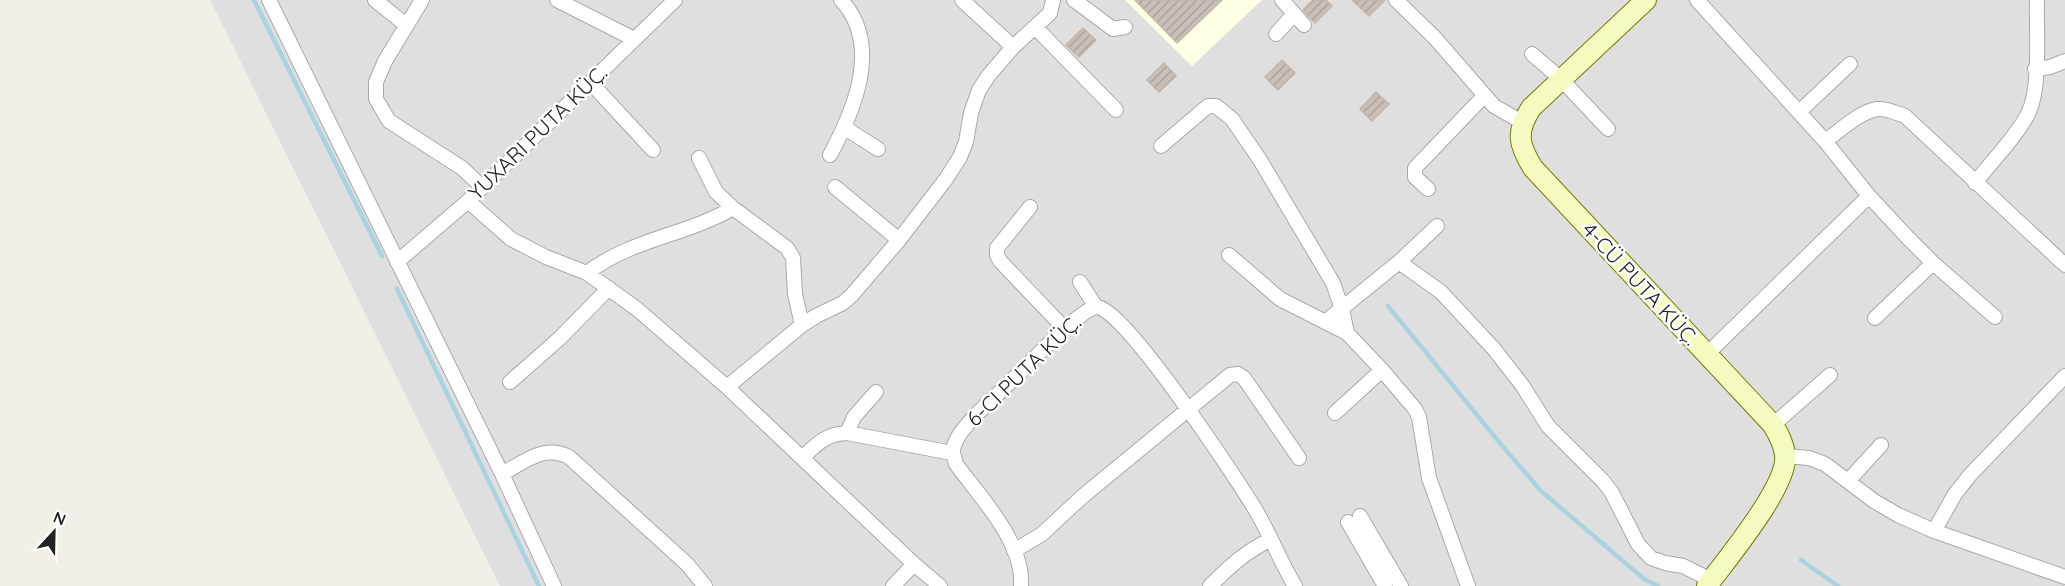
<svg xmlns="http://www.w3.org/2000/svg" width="2065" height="586" viewBox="0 0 2065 586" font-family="Quicksand,sans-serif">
<defs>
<pattern id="building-hatch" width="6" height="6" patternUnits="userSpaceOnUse" patternTransform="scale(1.5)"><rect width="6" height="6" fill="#c7bfb8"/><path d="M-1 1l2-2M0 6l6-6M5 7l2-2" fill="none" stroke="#aba49e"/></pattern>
</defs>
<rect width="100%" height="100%" fill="#f2efe9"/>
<!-- residential -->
<path fill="#e0dfdf" d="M 210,0 L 2065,0 L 2065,586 L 500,586 Z"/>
<!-- education -->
<path fill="#ffffe5" d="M 1125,0 L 1262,0 L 1192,66 Z"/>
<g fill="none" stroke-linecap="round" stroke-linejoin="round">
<!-- stream -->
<path stroke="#aad3df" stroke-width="4.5" d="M 254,0 L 382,256
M 397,289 L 539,586
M 1388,306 L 1499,442 L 1541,491 L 1644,579 L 1658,586
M 1801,560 L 1838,586"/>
</g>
<!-- building -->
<path fill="url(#building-hatch)" stroke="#c4b6ab" stroke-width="1.5" d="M 1135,0 L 1222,0 L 1177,43 Z
M 1313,0 L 1326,0 L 1332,6 L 1315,23 L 1303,10 Z
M 1352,0 L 1385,0 L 1369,16 Z
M 1083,28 L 1096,40 L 1079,57 L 1066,45 Z
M 1282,60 L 1295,73 L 1278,90 L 1265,77 Z
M 1164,63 L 1176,76 L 1159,92 L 1147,80 Z
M 1376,92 L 1389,104 L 1372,121 L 1360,109 Z"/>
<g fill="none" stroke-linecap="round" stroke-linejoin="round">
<defs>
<path id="street" d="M 269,0 L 502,474 L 554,586
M 375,0 L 406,25
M 422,0 L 385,61 L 376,82 L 376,99 L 389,121 L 462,168 L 482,187
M 557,0 L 634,39
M 962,0 L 1013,47
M 1074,0 L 1113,29 L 1125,27
M 1282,0 L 1304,25
M 1396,0 L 1435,38 L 1494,106 L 1522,122
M 1697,0 L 1825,141 L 1869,196 L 1908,238 L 1933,263 L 1995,317
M 1035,27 L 1116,110
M 1276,34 L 1294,14
M 1532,54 L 1561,79 L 1608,129
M 2035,69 L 2050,67 L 2065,61
M 590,82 L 653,150
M 1799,112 L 1850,64
M 845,128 L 878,149
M 1825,141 C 1840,131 1859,112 1877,109 C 1887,108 1896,113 1905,116 L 2065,265
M 1161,146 L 1208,106 L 1216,106 L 1232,119 L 1260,160 L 1333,283 L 1342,309 L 1347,333 L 1382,370 L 1415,409 L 1419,417 L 1429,478 L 1468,586
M 830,155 C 855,109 882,44 841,0
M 699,158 L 716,192 L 733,208 L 787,248 L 793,258 L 795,294 L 802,325
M 1975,183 C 1992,161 2017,136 2029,112 C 2041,84 2036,31 2037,0
M 835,187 L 899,240
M 1428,189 L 1415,177 L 1415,168 L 1484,96
M 468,201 L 511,239 L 546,257 L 587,273 L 637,309 L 727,387 L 914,564 L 893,586
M 1030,207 L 997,248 L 997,255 L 1000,261 L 1065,329
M 1229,255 L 1280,299 L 1347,333
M 397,262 L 468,201 L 675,0
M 1399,262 L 1437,226
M 587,273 C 631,239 687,235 733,208
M 1080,282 L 1096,307
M 1875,318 L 1933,263
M 1325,322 L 1399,262 L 1441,292 L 1494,349 L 1522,385 L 1548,426 L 1603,481 L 1612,493 L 1638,544 L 1651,558 L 1665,563 L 1683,566 L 1711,580
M 1706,355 L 1869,196
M 510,382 L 560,338 L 609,288
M 727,387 L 802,325 L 816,316 L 843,303 L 852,295 L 899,240 L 946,179 L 960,157 L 966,142 L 971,113 L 979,90 L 989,75 L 1013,47 L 1050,13 L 1053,0
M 1335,413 L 1382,370
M 1773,425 L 1830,375
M 847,433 L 854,417 L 876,392
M 1786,456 L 1809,458 L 1825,464 L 1874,501 L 1898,515 L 1934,531 L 2065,577
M 802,458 C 817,444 825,434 847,433 L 952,453
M 502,474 C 524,462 544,444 569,457 L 687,564 L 705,586
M 1848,481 L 1881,445
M 1360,516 L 1401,586
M 1348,522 L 1385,586
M 1934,531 L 1955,494 L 1970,475 L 2065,376
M 1014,551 L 1042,534 L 1083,496 L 1230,375 L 1238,374 L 1244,378 L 1299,458
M 914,564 L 940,586
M 1021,586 C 1024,542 980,497 956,464 C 955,459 953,455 953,451 C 954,430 993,400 1007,385 C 1022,371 1080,309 1096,307 C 1122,304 1238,481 1255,509 C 1270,534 1280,561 1295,586
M 1210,586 C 1229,567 1246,551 1270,540"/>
<path id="secondary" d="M 1646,0 L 1531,108 C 1516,132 1518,144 1533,168 L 1773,425 C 1779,435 1784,444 1785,455 C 1789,485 1726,560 1707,586"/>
</defs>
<!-- street casing -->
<use href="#street" stroke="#a9a9a9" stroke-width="16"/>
<!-- secondary casing -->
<use href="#secondary" stroke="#707d05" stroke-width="22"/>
<!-- street -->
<use href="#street" stroke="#fff" stroke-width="14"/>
<!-- secondary -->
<use href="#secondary" stroke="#f7fabf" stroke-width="20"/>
</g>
<g text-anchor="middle" stroke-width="5" stroke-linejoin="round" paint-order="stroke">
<!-- street labels -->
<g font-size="21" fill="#222" stroke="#fff">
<text transform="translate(538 133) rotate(-44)" y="7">YUXARI PUTA KÜÇ.</text>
<text transform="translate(1640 284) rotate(47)" y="7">4-CÜ PUTA KÜÇ.</text>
<text transform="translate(1024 371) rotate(-44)" y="7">6-CI PUTA KÜÇ.</text>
</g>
</g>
<!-- north arrow -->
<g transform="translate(54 532) rotate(22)" stroke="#ffffff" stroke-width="4.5" paint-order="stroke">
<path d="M0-4.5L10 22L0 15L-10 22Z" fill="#222222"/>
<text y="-9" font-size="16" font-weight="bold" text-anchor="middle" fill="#222222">N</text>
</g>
</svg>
